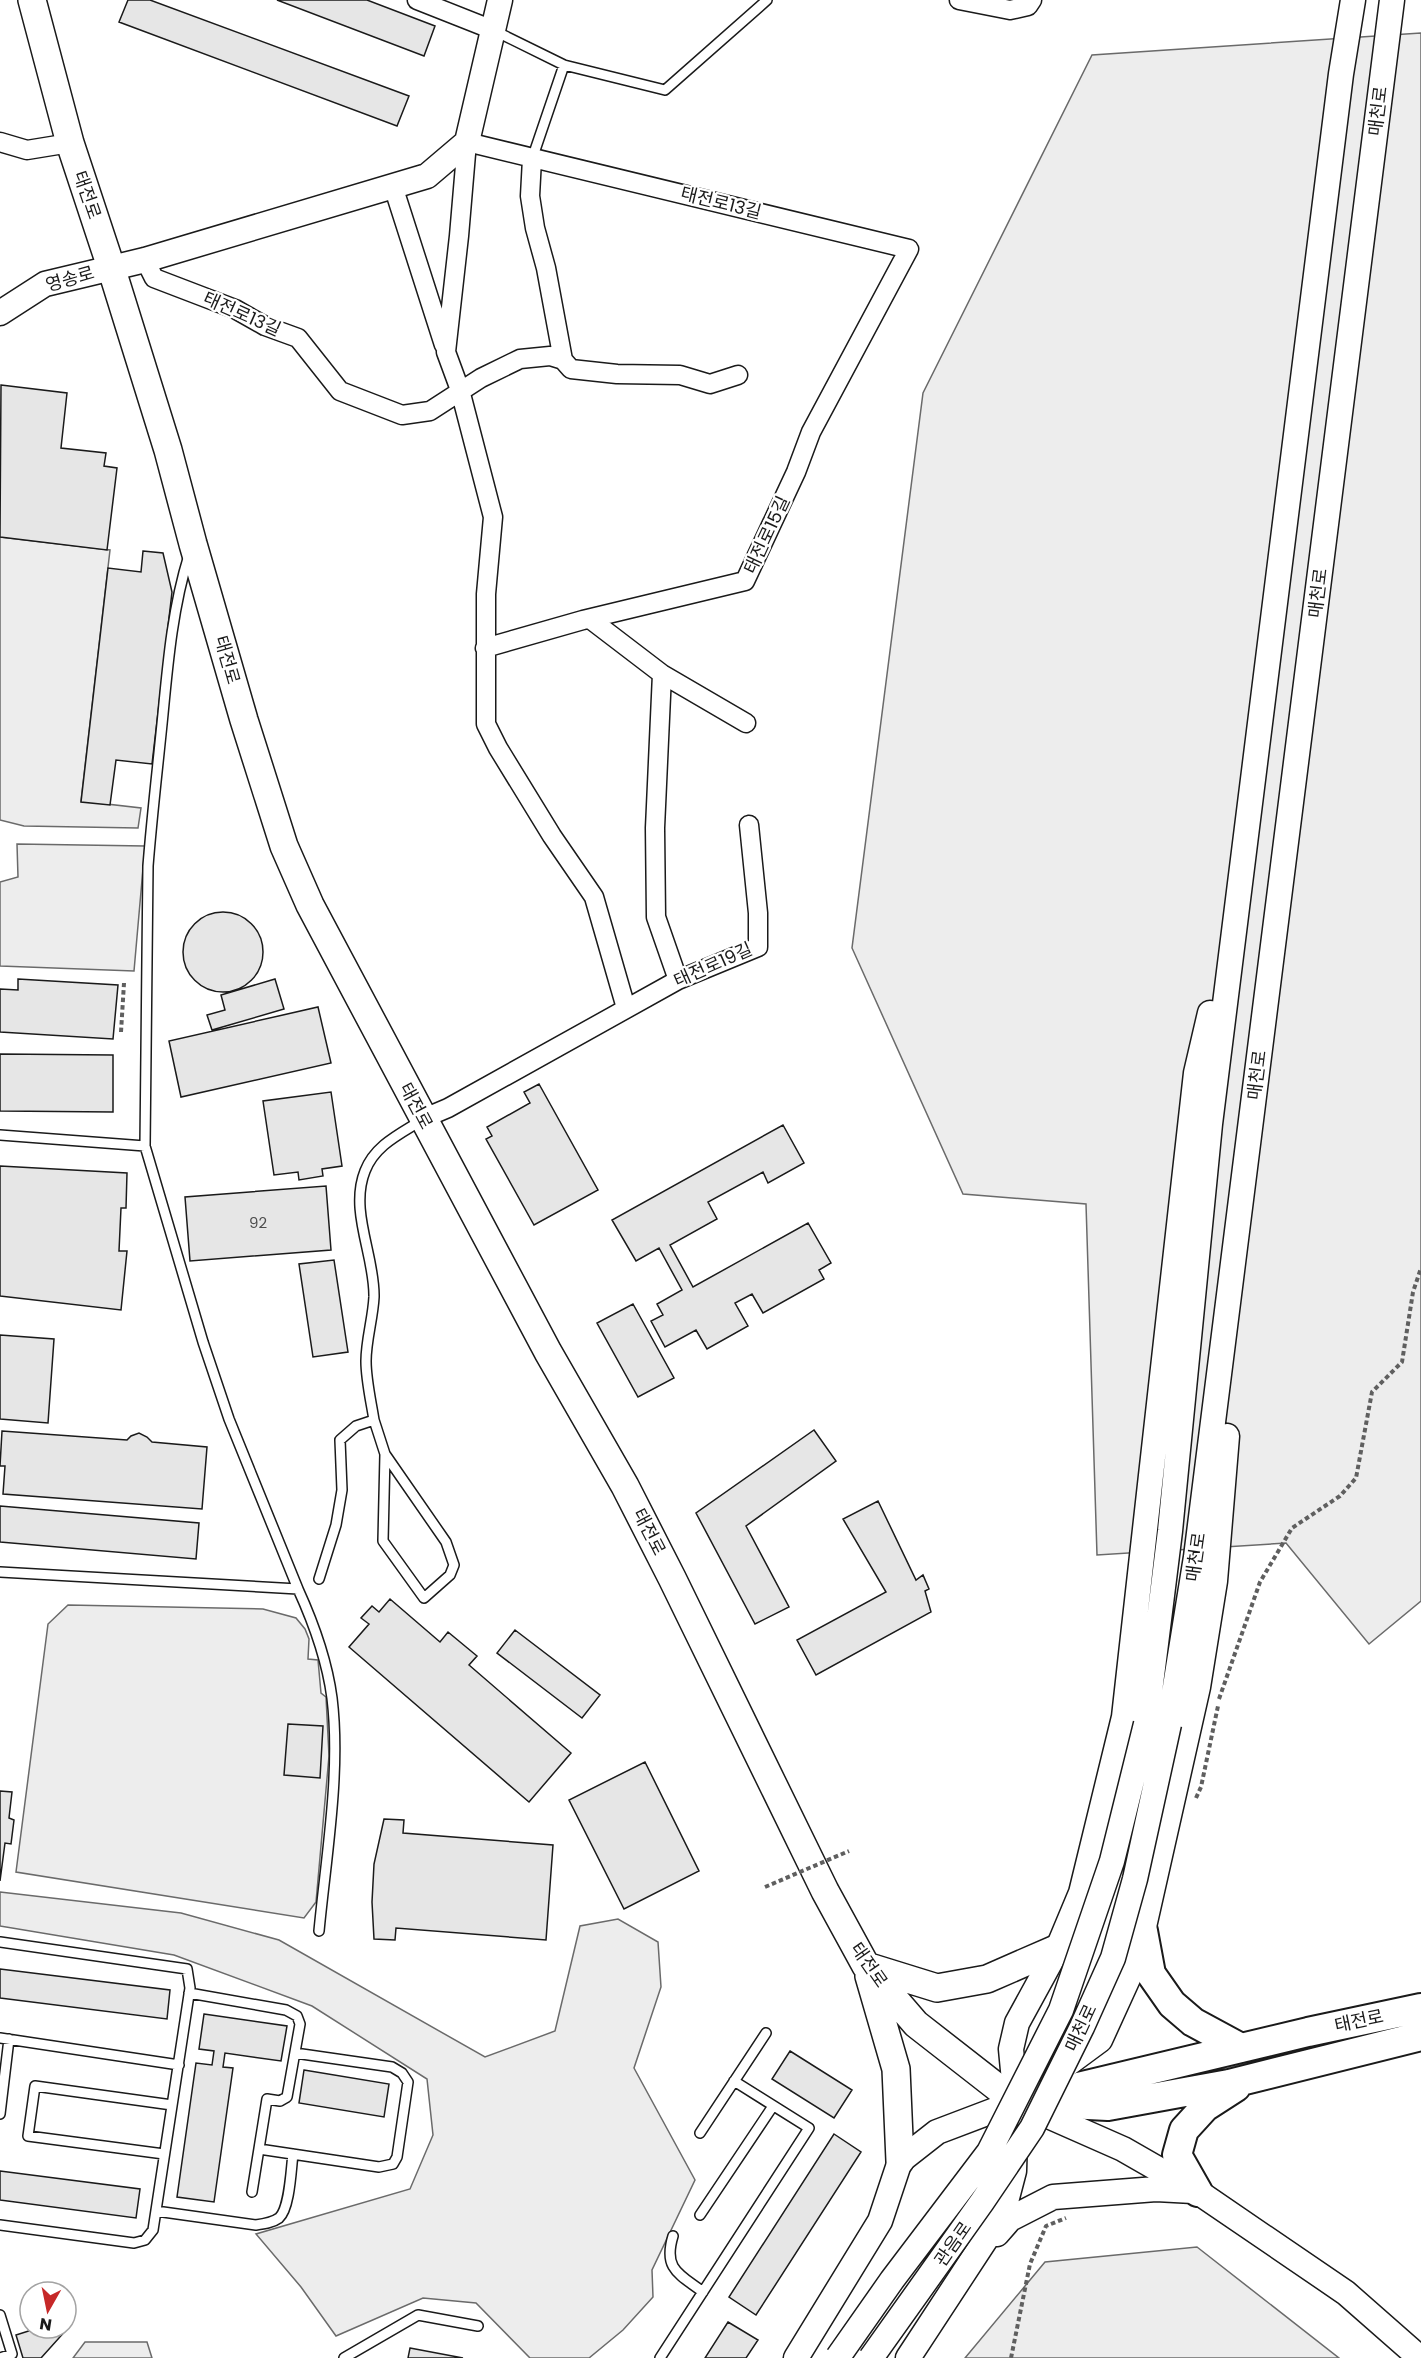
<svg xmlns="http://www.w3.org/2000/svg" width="1421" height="2358" viewBox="0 0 1421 2358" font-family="Poppins,'Noto Sans KR',sans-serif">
<rect width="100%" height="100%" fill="#fff"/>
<!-- built -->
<path fill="#ededed" stroke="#6a6a6a" stroke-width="1.5" d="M 1421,33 L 1421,1601 L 1369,1644 L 1286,1543 L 1097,1555 L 1086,1204 L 963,1194 L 852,948 L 923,393 L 1092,55 Z
M 0,537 L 110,550 L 81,801 L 141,808 L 138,828 L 24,826 L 0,820 Z
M 17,844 L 145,846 L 134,971 L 0,966 L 0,882 L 18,877 Z
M 68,1605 L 263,1609 L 296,1618 L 305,1629 L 309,1639 L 308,1659 L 318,1660 L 321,1693 L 326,1697 L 329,1756 L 316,1902 L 304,1918 L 16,1872 L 48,1624 Z
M 0,1892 L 181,1913 L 279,1940 L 485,2057 L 555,2031 L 580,1926 L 618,1919 L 658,1942 L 661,1987 L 634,2068 L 695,2180 L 652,2270 L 653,2297 L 623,2330 L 589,2358 L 530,2358 L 476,2303 L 423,2298 L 336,2336 L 301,2287 L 256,2234 L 410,2189 L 433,2135 L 427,2079 L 312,2006 L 174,1955 L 0,1926 Z
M 1197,2247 L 1339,2358 L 965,2358 L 1045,2262 Z
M 85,2342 L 147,2342 L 152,2358 L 73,2358 Z"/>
<!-- building -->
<path fill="#e6e6e6" stroke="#1a1a1a" stroke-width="1.5" d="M 128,0 L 150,0 L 409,96 L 397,126 L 119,22 Z
M 277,0 L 367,0 L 435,26 L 424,56 Z
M 1,385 L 67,393 L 61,448 L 106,453 L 104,466 L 117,468 L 107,550 L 0,537 Z
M 143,551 L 163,553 L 172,592 L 152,764 L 116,760 L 110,805 L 81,802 L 108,568 L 141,572 Z
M183 952a40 40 0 1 1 80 0a40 40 0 1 1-80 0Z
M 18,979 L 118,985 L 113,1039 L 0,1032 L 0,989 L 18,990 Z
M 275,979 L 284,1009 L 212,1030 L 207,1015 L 225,1010 L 221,995 Z
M 318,1007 L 331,1063 L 181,1097 L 169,1041 Z
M 0,1054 L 113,1055 L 113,1112 L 0,1111 Z
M 539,1084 L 598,1190 L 534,1225 L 486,1139 L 492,1136 L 487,1127 L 530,1103 L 524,1092 Z
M 331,1092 L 342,1166 L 322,1169 L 323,1176 L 299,1180 L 298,1172 L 274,1175 L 263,1101 Z
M 783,1125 L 804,1163 L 768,1183 L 763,1172 L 708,1202 L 717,1219 L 670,1245 L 693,1287 L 808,1223 L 831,1263 L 819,1270 L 824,1279 L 763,1313 L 752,1294 L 735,1303 L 748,1326 L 707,1349 L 696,1330 L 665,1347 L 651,1321 L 663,1315 L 657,1304 L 682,1290 L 659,1248 L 636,1261 L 612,1220 Z
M 0,1166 L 127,1173 L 126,1208 L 121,1208 L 119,1251 L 127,1251 L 121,1310 L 0,1296 Z
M 326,1186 L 331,1250 L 190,1261 L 185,1197 Z
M 334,1260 L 348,1352 L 313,1357 L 299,1264 Z
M 633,1304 L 674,1378 L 638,1397 L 597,1323 Z
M 0,1335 L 54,1339 L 48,1423 L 0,1419 Z
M 814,1430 L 836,1461 L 746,1526 L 789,1607 L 755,1624 L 696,1513 Z
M 2,1431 L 127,1440 L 131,1436 L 139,1433 L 147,1437 L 152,1442 L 207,1447 L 202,1509 L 3,1494 L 5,1466 L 0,1466 Z
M 878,1501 L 916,1580 L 923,1575 L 929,1589 L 925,1591 L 931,1612 L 816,1675 L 797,1640 L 886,1592 L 843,1519 Z
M 0,1506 L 199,1523 L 196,1559 L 0,1542 Z
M 390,1599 L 440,1642 L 448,1632 L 477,1656 L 469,1665 L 571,1753 L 529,1802 L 349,1647 L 369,1624 L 361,1618 L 372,1606 L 379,1612 Z
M 515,1630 L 600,1695 L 582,1718 L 497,1653 Z
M 288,1724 L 323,1726 L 320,1778 L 284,1775 Z
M 645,1762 L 699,1871 L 624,1909 L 569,1800 Z
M 0,1791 L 12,1792 L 9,1818 L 14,1820 L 11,1844 L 5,1843 L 0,1881 Z
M 384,1819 L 404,1820 L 403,1833 L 553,1845 L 546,1940 L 396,1928 L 395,1940 L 374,1939 L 372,1902 L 374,1864 Z
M 0,1969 L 170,1990 L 167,2019 L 0,1998 Z
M 204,2014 L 287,2026 L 281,2061 L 225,2053 L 223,2067 L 233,2068 L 214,2202 L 177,2197 L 196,2063 L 212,2065 L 214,2051 L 199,2049 Z
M 790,2051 L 852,2090 L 834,2118 L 772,2079 Z
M 304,2070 L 389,2084 L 384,2117 L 299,2103 Z
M 834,2134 L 861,2152 L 756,2315 L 729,2297 Z
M 0,2171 L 140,2189 L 136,2218 L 0,2200 Z
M 728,2322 L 758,2340 L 746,2358 L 705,2358 Z
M 66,2325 L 68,2328 L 41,2358 L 23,2358 L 16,2335 L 38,2328 L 66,2328 Z
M 410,2348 L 463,2358 L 408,2358 Z"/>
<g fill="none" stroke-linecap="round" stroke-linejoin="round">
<defs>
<path id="service" d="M 495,31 L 564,65 L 665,90 L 767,0
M 532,159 L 564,65
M 0,1135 L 145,1146
M 374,1420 L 385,1454 L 446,1542 L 454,1565 L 450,1575 L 424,1598 L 383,1541 L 385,1454
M 0,1572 L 298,1589 L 229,1419 L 203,1342 L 145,1146 L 148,866 C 152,815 158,765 163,714 C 168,661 173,606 189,555
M 319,1579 L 336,1525 L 342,1490 L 340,1440 L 356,1426 L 374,1420 C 371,1401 366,1380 366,1361 C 366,1340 373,1318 374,1297 C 375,1256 349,1211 365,1171 C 375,1145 400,1134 422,1120
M 298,1589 C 314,1624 327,1660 332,1698 C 341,1772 326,1857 319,1931
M 0,1942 L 187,1969 L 190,1988 L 153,2230 L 145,2240 L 134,2243 L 0,2225
M 189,1993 L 286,2010 L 297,2016 L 300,2024 L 287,2097 L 280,2101 L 267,2099 L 252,2192
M 0,2038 L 179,2065
M 0,2114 L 9,2039
M 700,2133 L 766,2033
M 259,2149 L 379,2167 L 393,2164 L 397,2157 L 408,2082 L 402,2073 L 392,2067 L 295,2053
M 164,2154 L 28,2136 L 35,2086 L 172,2105
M 156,2211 L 256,2225 C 264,2224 272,2223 279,2218 C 290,2208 291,2169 293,2154
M 700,2215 L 773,2106
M 673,2236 C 663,2269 679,2274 703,2292
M 0,2315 L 12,2354 L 0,2358
M 344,2358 L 418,2315 L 478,2326
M 660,2358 L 809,2128 L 734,2081"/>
<path id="minor" d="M 417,0 L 493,30
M 959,0 L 1010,10 L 1028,6 L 1032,0
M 0,142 L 27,150 L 70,143
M 532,159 L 530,196 L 535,228 L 546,268 L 563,360
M 393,186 L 444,345
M 145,260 L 154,278 L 235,309 L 265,326 L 298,338 L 340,391 L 402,415 L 430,411 L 481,378 L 520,359 L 550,356 L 563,360 L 571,369 L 617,374 L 680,375 L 710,384 L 738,375
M 590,619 L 662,674 L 746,723
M 485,648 L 583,620 L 745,581 L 796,472 L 811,432 L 909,249 L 467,142 L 459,236 L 446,352 L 460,390 L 493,517 L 486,594 L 486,724 L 498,748 L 552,836 L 594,897 L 626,1008
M 662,674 L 655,828 L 656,917 L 678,980
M 422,1119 L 448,1108 L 678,980 L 758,947 L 758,913 L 749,825"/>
<path id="secondary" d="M 0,313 L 45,284 L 145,260 L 427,176 L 467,142 L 500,0
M 1146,1724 L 1170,1531 L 1210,1124 L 1341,74 L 1353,0
M 1169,1724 L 1196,1557 L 1392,0
M 1058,2071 L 1100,2040 L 1131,1972 L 1143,1931 L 1198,1687 L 1215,1581 L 1227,1436
M 1021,2104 L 1123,2149 L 1198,2192 L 1346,2293 L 1420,2358
M 997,2234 L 1010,2219 L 1053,2197 L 1156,2189 L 1193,2191
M 796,2358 L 880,2221 L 900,2161 L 937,2132 L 1016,2102 L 1025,2095
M 908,2358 L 1003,2213 L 1014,2171 L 1016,2102 L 1011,2049 L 1017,2023 L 1058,1948 L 1081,1893 L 1124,1717 L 1196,1073 L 1210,1013"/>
<path id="primary" d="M 32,0 L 70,143 L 111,267 L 168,450 L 193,544 L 244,720 L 284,846 L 310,905 L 548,1352 L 625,1486 L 672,1578 L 825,1891 L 866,1966 L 916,2024 L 1016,2102
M 866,1966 L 937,1988 L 987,1979 L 1058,1948
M 869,1976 L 896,2069 L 900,2161"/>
<path id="trunk" d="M 1143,1931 L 1151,1974 L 1172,2004 L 1193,2022 L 1241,2048
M 1016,2102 L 1308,2032 L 1421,2008
M 1048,2103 L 1108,2106 L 1229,2084 L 1421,2036
M 1198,2192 L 1177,2155 L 1184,2130 L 1205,2107 L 1236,2087"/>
</defs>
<!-- service casing -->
<use href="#service" stroke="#1a1a1a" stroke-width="12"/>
<!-- minor casing -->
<use href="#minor" stroke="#1a1a1a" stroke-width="21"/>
<!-- secondary casing -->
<use href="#secondary" stroke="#1a1a1a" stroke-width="27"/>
<!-- primary casing -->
<use href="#primary" stroke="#1a1a1a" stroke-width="30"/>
<!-- trunk casing -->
<use href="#trunk" stroke="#1a1a1a" stroke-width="32"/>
<!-- path -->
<path stroke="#5f5f5f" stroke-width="4" stroke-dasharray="4.5 3" stroke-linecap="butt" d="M 121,1032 L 124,983
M 1219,1699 L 1260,1582 L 1292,1528 L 1340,1496 L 1356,1478 L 1372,1392 L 1402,1362 L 1413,1292 L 1421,1268
M 1196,1798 L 1201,1787 L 1218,1706
M 1011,2358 L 1030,2264 L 1046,2226 L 1066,2218"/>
<!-- service -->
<use href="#service" stroke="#fff" stroke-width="9"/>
<!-- minor -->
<use href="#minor" stroke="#fff" stroke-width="18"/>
<!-- secondary -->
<use href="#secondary" stroke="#fff" stroke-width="24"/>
<!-- primary -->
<use href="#primary" stroke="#fff" stroke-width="27"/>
<!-- trunk -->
<use href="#trunk" stroke="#fff" stroke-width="28"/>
<defs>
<path id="secondary-bridge" d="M 838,2357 L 892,2280 L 989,2152 L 1061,2010 L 1112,1861 L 1146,1724
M 871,2358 L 982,2202 L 1032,2128 L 1082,2027 L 1113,1958 L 1135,1879 L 1169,1724"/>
</defs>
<!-- secondary-bridge casing -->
<use href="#secondary-bridge" stroke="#1a1a1a" stroke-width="27" stroke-linecap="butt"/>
<!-- path-bridge -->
<path stroke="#5f5f5f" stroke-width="4" stroke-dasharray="4.5 3" stroke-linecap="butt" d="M 765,1887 L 849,1851"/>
<!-- secondary-bridge -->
<use href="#secondary-bridge" stroke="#fff" stroke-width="24"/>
</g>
<g text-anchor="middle" stroke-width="4.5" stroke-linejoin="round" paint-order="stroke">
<!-- number labels -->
<g font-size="15" fill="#4d4d4d">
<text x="258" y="1228">92</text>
</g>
<!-- street labels -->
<g font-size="18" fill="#1a1a1a" stroke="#fff">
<text transform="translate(1378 111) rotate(-83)" y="6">매천로</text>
<text transform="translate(87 195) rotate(71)" y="6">태전로</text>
<text transform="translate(721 203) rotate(14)" y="6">태전로13길</text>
<text transform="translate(70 279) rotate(-16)" y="6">영송로</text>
<text transform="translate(242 314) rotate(24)" y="6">태전로13길</text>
<text transform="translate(767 535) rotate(-65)" y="6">태전로15길</text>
<text transform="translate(1318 593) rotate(-83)" y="6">매천로</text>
<text transform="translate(227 660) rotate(74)" y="6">태전로</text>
<text transform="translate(713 965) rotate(-24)" y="6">태전로19길</text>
<text transform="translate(1257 1075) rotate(-83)" y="6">매천로</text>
<text transform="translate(416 1106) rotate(62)" y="6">태전로</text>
<text transform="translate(649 1532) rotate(63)" y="6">태전로</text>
<text transform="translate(1196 1557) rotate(-82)" y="6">매천로</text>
<text transform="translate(869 1965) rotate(55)" y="6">태전로</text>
<text transform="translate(1359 2021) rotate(-12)" y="6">태전로</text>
<text transform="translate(1081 2028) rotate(-65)" y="6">매천로</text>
<text transform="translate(953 2244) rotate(-55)" y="6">관음로</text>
</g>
</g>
<!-- north arrow -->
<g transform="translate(48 2310) rotate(189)"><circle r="28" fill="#ffffff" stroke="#a3a3a3" stroke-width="1.5"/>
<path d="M0-4.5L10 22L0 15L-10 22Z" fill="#c62828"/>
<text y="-9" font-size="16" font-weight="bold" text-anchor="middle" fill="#1a1a1a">N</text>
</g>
</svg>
